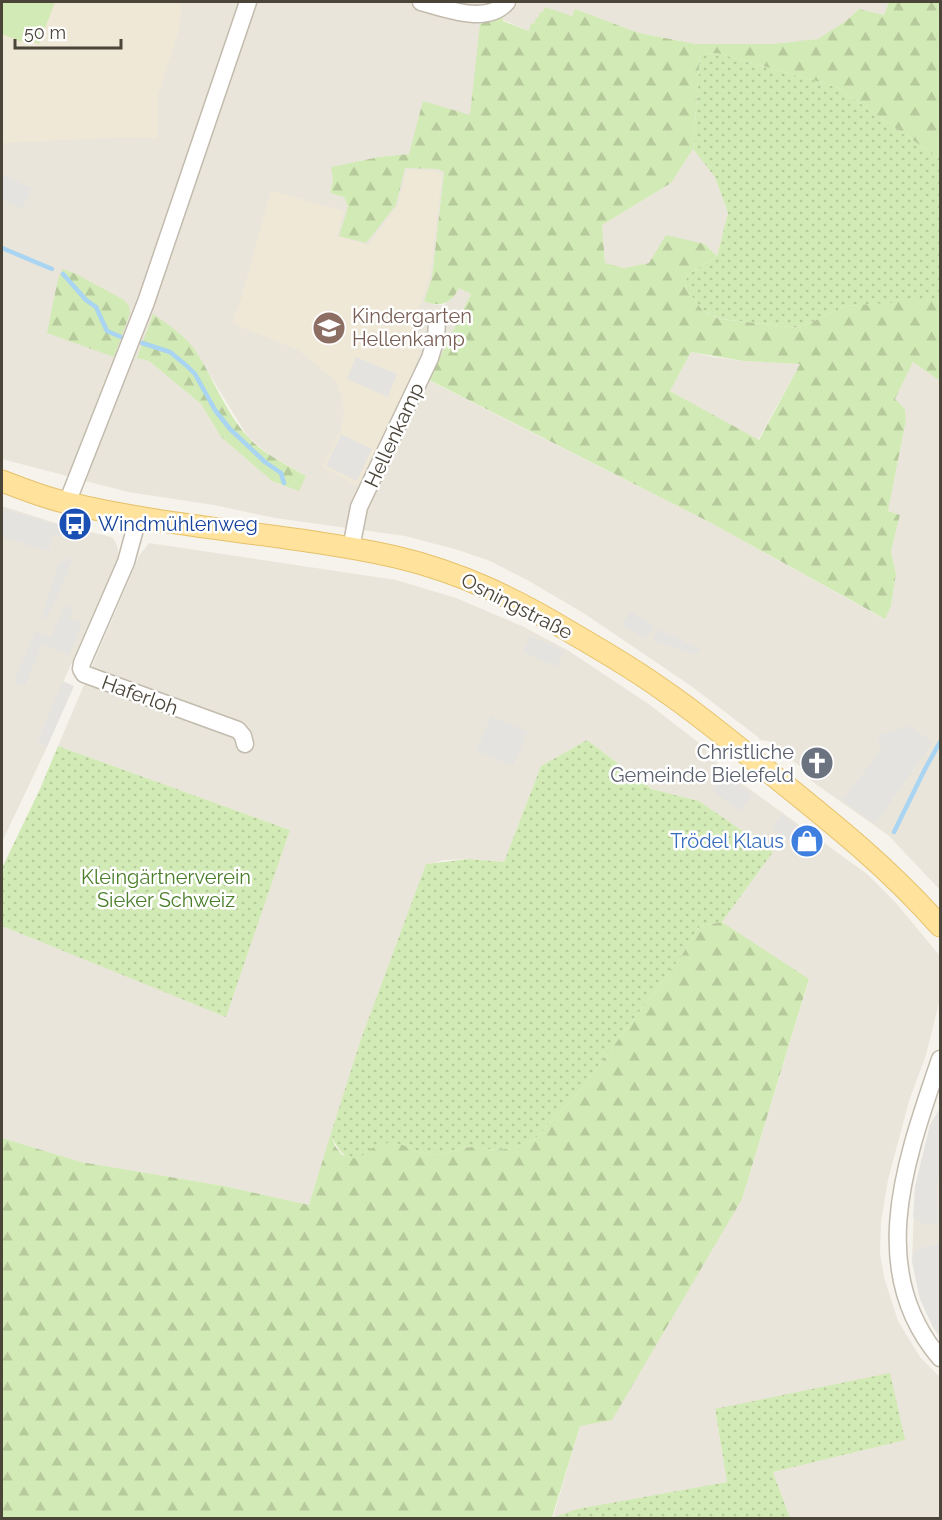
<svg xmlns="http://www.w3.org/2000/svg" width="942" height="1520" viewBox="0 0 942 1520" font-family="Raleway,sans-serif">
<defs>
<pattern id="grass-dots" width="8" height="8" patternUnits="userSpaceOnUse" patternTransform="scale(1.5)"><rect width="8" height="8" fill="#d2eab5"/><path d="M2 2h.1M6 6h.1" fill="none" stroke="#b6ca9c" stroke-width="1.8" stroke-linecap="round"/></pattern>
<pattern id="forest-firs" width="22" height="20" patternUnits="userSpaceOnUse" patternTransform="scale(1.5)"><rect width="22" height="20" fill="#d2eab5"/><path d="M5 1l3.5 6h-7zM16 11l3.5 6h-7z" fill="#b6ca9c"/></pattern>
</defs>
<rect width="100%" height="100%" fill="#f6f3ec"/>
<!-- residential -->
<path fill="#eae5da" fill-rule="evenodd" d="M 2,2 L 889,2 L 884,15 L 859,9 L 846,21 L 819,39 L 772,44 L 696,44 L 639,33 L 575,9 L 572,16 L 543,13 L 529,31 L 503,20 L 503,18 L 498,20 L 470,116 L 409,154 L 379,157 L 332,167 L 333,180 L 330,193 L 344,197 L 348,207 L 396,205 L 405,167 L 438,169 L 444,172 L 432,277 L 424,301 L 436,305 L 444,305 L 459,288 L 471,294 L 430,381 L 713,524 L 884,619 L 891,606 L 896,574 L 891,551 L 900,515 L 888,511 L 906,420 L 905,409 L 895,399 L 913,362 L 940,381 L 940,890 L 888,835 L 810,780 L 812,776 L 768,741 L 760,740 L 758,737 L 691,686 L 585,614 L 529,581 L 490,561 L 458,550 L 405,536 L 275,518 L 214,505 L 128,492 L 2,459 ZM 194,349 L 248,437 L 274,459 L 284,463 L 306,476 L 299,490 L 272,481 L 221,437 L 201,404 L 149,361 L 138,358 Z
M 693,149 L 715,177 L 728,213 L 717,256 L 705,244 L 650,263 L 624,268 L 605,264 L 602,225 L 671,183 Z
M 691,352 L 713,357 L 743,361 L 800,364 L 758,440 L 670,391 Z
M 2,506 L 71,528 L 104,535 L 113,538 L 117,545 L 119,555 L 37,742 L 47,747 L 2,842 Z
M 149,543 L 396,580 L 456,598 L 522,626 L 569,651 L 650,705 L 703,746 L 722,769 L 867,874 L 896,903 L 940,956 L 940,999 L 926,1055 L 909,1101 L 888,1180 L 881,1222 L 880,1253 L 884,1277 L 898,1321 L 920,1357 L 940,1377 L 940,1518 L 790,1518 L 773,1472 L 904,1440 L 715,1409 L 727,1482 L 578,1509 L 553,1518 L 580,1426 L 742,1199 L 809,980 L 722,922 L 773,852 L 699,801 L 653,789 L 587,740 L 541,766 L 504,862 L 469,859 L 444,860 L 426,865 L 361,1039 L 309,1205 L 224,1186 L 81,1162 L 2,1138 L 2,926 L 226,1016 L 290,830 L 58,746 L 139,556 Z
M 940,1108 L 940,1337 L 933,1327 L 920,1299 L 912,1261 L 915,1187 L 930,1125 Z"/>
<!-- education -->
<path fill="#efe8d6" d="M 2,2 L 181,2 L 180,26 L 158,95 L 157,138 L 131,137 L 2,143 Z
M 407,170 L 435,171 L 442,175 L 430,276 L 414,323 L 414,332 L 420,353 L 400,402 L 358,486 L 323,467 L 341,430 L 344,416 L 343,400 L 337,384 L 330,376 L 298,350 L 232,323 L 242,296 L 271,191 L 344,211 L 337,236 L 368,245 L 398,205 Z"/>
<!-- grass -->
<path fill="url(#grass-dots)" d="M 717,53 L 837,87 L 940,159 L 940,301 L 846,306 L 799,328 L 721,319 L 702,310 L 685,287 L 687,275 L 717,256 L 728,213 L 715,177 L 693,149 L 700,54 Z
M 587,740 L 652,789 L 699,801 L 773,852 L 722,922 L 700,926 L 680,958 L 578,1093 L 535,1139 L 513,1148 L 497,1150 L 472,1147 L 461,1148 L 441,1155 L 418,1152 L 401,1144 L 367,1151 C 352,1172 336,1149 331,1133 L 361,1039 L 426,864 L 469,859 L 504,862 L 541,766 Z
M 58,746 L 290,830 L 226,1017 L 2,926 L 2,868 L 40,789 Z
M 890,1373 L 905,1440 L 773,1472 L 790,1518 L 552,1518 L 577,1509 L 727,1482 L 715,1409 Z"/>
<!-- forest -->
<path fill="url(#forest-firs)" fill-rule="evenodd" d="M 889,2 L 940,2 L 940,159 L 837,87 L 717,53 L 700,54 L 693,149 L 671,183 L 602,225 L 605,263 L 624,268 L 649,263 L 666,235 L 705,244 L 717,256 L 687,275 L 685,287 L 702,310 L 720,319 L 799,328 L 846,306 L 940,299 L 940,381 L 913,362 L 895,399 L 905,409 L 906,420 L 888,511 L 900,515 L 891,551 L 896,574 L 891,606 L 885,619 L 713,524 L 429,380 L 471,294 L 459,288 C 451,304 440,308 424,301 L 432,277 L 444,172 L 438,169 L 405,168 L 396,205 L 366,243 L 339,236 L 348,207 L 344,197 L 330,193 L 333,180 L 331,167 L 379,157 L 409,154 L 423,101 L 470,115 L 480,24 L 503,17 L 503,21 L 529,31 L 531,23 L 534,24 L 536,18 L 538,18 L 540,12 L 543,12 L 545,7 L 572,16 L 575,9 L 639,33 L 696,44 L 772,44 L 818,39 L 846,21 L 859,9 L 884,15 ZM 691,352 L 743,361 L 800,364 L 759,440 L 670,391 Z
M 63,269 L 76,274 L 124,300 L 129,306 L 130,313 L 114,357 L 47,333 L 58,279 Z
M 153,314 C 168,324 184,335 195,350 C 213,377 226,414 249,438 C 265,455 286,464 306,476 L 299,491 L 272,481 L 221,437 L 201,404 L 149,361 L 137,358 Z
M 722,922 L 809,979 L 742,1199 L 612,1420 L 580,1426 L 552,1518 L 2,1518 L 2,1138 L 81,1162 L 224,1186 L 309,1205 L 331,1133 L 335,1146 L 342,1155 L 357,1159 L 363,1156 L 367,1151 L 378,1145 L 388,1143 L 401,1144 L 418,1152 L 441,1155 L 461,1148 L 472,1147 L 497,1150 L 513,1148 L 535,1139 L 578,1093 L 680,958 L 700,926 Z"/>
<!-- pitch -->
<path fill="#d2eab5" d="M 2,2 L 55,2 L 39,44 L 23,38 L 22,42 L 2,34 Z"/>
<!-- parking -->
<path fill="#e5e3e0" d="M 2,174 L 32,188 L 22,209 L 2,199 Z
M 356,357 L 397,374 L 388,397 L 347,379 Z
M 341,434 L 372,449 L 357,481 L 326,466 Z
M 2,508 L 73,530 L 71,539 L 53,534 L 48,551 L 2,537 Z
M 74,557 L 51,610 L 47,617 L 41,619 L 59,563 Z
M 65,605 L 73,609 L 69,618 L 82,623 L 69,655 L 42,644 L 25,686 L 14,682 L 35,631 L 51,637 Z
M 630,611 L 654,626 L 646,639 L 622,625 Z
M 658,629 L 700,649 L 696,655 L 654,641 L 653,637 Z
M 530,636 L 564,651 L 557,667 L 523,652 Z
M 63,681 L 74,686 L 47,747 L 37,742 Z
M 491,716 L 528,731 L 513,766 L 476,751 Z
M 910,726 L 933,742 L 875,824 L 840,799 L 844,798 L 881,750 L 878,735 Z
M 724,774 L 752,794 L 740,811 L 712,791 Z
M 782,814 L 800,828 L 790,842 L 772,829 Z
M 940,1108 L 940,1164 L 937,1187 L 938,1223 L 923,1224 L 913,1217 L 915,1187 L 930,1125 Z
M 940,1244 L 940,1337 L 933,1327 L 920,1299 L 912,1261 L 915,1251 L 924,1247 Z"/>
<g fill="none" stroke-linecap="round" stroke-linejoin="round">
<!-- stream -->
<path stroke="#a9d4f2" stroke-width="4.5" d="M 2,248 L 52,269
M 63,274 L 86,300 L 96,307 L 107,331 L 121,337
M 142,343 L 170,352 L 187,366 L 195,374 L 215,410 L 230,429 L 265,462 L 281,473 L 284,483
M 894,832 L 925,769 L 940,742"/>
<defs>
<path id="minor" d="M 421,2 C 446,9 487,25 507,2
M 67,503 L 146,302 L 248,2
M 138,518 L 126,562 L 82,663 L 81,669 L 84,674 L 238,730 L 243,736 L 245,744
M 351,548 L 359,507 L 430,358 L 436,338 L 437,322
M 940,1059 C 907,1157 864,1269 940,1358"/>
<path id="major" d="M 2,481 C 23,489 45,498 68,503 C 176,529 288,533 396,557 C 460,572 516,599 572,633 C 603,651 634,669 663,690 C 700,715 734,744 769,772 C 830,821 888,867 940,926"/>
</defs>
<!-- minor casing -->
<use href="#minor" stroke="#c2bbae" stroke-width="19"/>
<!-- major casing -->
<use href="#major" stroke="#e6c16a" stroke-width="23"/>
<!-- minor -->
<use href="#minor" stroke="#fff" stroke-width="16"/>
<!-- major -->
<use href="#major" stroke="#ffe39c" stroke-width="21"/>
</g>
<!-- icons -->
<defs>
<symbol id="school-disc" viewBox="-11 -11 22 22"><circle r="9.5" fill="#8d6e63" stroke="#fff"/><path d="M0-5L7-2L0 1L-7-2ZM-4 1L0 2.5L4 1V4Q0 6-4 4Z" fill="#fff"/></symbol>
<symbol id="bus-disc" viewBox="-11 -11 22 22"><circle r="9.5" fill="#1a4fb4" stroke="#fff"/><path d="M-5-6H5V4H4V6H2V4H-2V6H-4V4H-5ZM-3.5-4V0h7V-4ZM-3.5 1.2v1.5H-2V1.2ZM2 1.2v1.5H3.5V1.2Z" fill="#fff"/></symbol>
<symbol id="church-disc" viewBox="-11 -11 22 22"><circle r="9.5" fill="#6b7280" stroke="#fff"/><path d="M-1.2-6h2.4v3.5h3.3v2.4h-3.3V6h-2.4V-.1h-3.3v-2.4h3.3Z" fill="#fff"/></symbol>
<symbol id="shop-disc" viewBox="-11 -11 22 22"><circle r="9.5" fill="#3f7fe0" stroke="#fff"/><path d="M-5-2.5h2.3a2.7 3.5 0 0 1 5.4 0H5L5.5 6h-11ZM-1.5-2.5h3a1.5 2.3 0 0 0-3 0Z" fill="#fff"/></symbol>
</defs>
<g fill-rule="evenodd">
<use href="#school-disc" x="310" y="309" width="38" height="38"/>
<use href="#bus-disc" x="56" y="505" width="38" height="38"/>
<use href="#church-disc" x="798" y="744" width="38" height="38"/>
<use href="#shop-disc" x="788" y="822" width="38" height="38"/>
</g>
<g text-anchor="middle" stroke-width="5" stroke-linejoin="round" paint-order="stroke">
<!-- education labels -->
<g font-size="20" fill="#785e54" stroke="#fff" text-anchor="start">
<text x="352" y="323">Kindergarten<tspan x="352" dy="23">Hellenkamp</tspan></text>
</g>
<!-- street labels -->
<g font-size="20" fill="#4b4439" stroke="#fff">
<text transform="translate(394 435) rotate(-65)" y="7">Hellenkamp</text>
<text transform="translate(517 606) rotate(27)" y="7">Osningstraße</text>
<text transform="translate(140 695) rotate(20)" y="7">Haferloh</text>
</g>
<!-- transit labels -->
<g font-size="20" fill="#164399" stroke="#fff" text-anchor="start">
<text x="98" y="531">Windmühlenweg</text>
</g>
<!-- worship labels -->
<g font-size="20" fill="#5b616d" stroke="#fff" text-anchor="end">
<text x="794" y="759">Christliche<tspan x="794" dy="23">Gemeinde Bielefeld</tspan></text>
</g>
<!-- shop labels -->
<g font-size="20" fill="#366cbe" stroke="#fff" text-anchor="end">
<text x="784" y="848">Trödel Klaus</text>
</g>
<!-- park labels -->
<g font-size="20" fill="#4a7f2a" stroke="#fff">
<text x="166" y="884">Kleingärtnerverein<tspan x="166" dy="23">Sieker Schweiz</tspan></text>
</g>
</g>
<!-- border -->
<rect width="942" height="1520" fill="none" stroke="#4b4439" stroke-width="6"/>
<!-- scale -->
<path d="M15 39v9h106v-9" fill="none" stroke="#4b4439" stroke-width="3"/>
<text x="24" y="39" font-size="18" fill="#4b4439" stroke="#ffffff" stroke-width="4.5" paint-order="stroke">50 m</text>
</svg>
